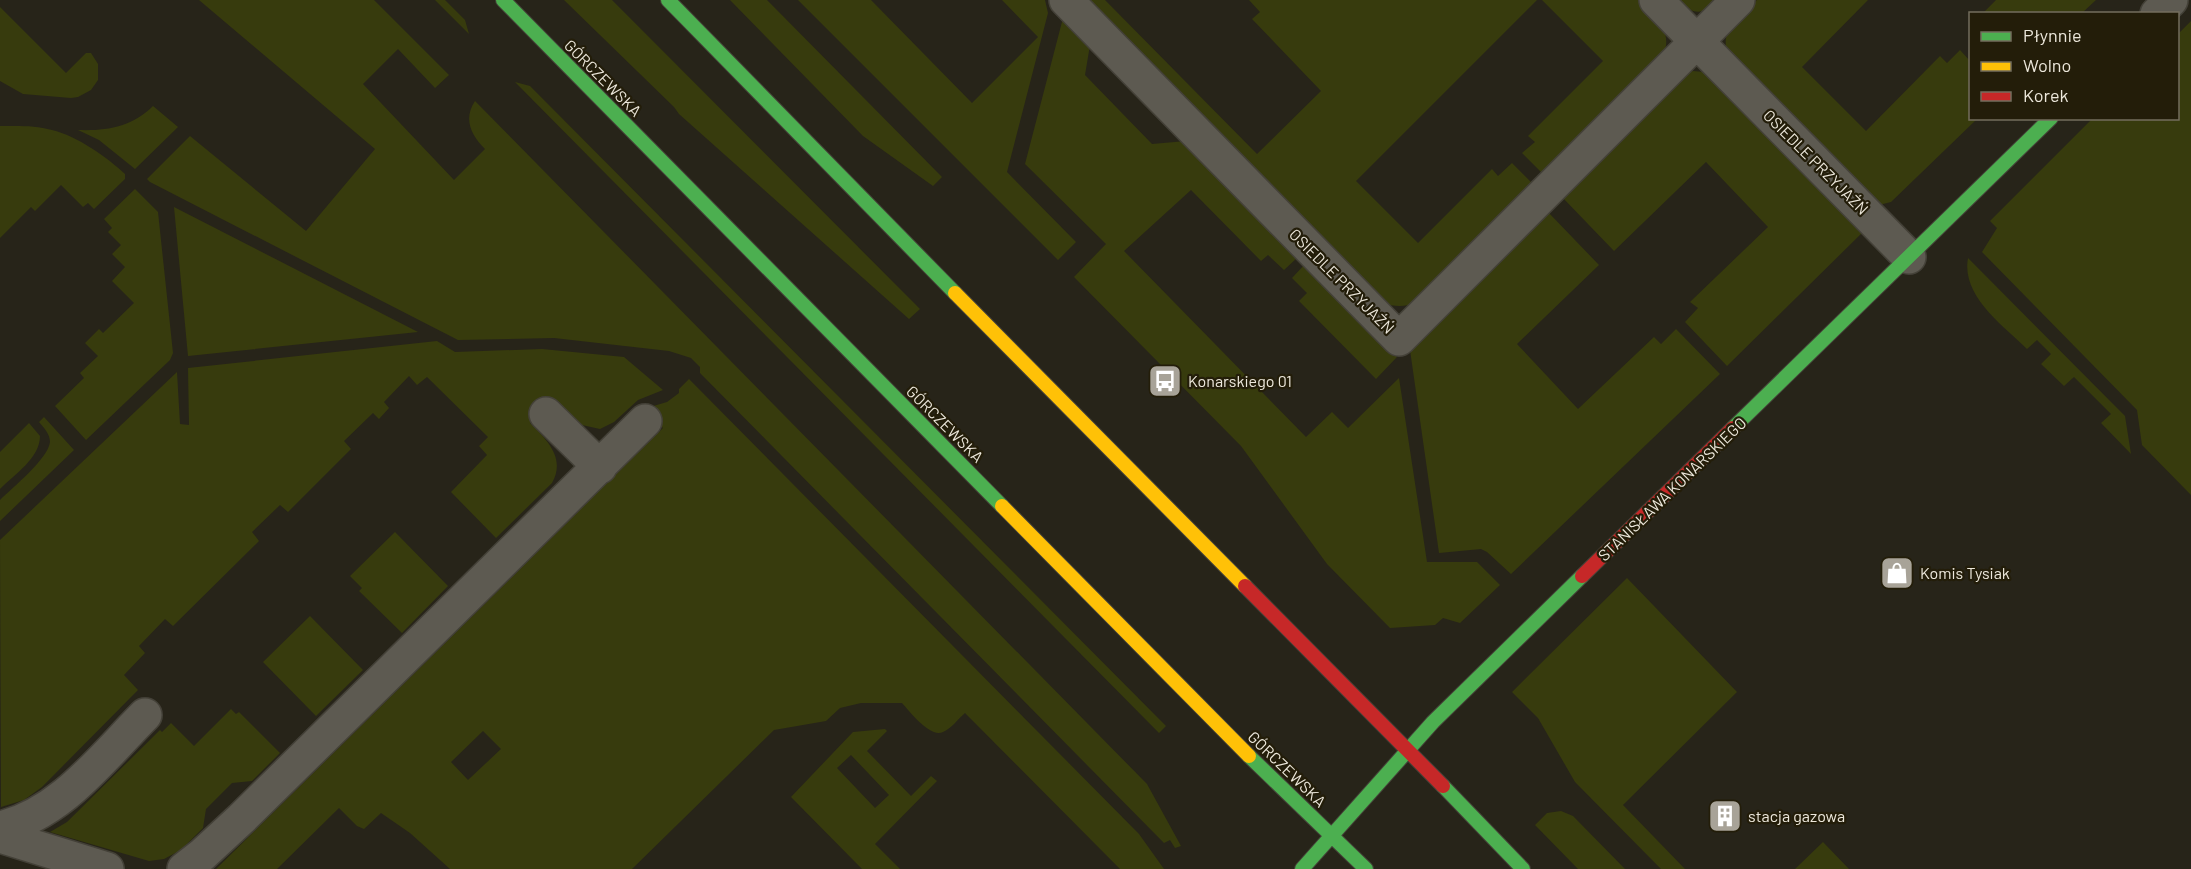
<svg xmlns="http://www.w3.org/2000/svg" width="2191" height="869" viewBox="0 0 2191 869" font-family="Barlow,sans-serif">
<rect width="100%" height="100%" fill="#272419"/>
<!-- green -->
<path fill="#373b0d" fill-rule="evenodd" d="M 199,0 L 374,0 L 449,75 L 435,88 L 398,49 L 363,84 L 454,180 L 485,149 C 471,135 463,119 475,101 L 1147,784 L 1181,846 L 1175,848 L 1170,840 L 1164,843 L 700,373 L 700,367 L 691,358 L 669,351 L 554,338 L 458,340 L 150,182 L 147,179 L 190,136 L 306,231 L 375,149 Z
M 435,0 L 445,0 L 465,20 L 469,34 Z
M 564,0 L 612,0 L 920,309 L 909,319 L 679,114 L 674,107 Z
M 730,0 L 767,0 L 942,177 L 933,186 L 863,136 Z
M 798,0 L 871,0 L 972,103 L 1038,37 L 1002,0 L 1045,0 L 1048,13 L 1007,172 L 1076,242 L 1058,260 Z
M 1081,0 L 1105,0 L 1257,154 L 1321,91 L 1252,19 L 1260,12 L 1249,0 L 1537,0 L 1356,181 L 1418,243 L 1492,169 L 1498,176 L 1512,163 L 1534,185 L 1418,302 C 1405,307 1396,307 1382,303 Z
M 1542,0 L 1639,0 C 1654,16 1671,27 1665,51 L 1544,175 L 1522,153 L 1535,142 L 1528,136 L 1603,61 Z
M 1677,0 L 1722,0 C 1704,14 1694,17 1677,0 Z
M 1757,0 L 1868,0 L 1802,67 L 1866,131 L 1940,56 L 1947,63 L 1960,50 L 1970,61 L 1970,118 L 1977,119 L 1891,202 L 1879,205 L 1726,47 C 1723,26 1743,14 1757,0 Z
M 1996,0 L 2096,0 L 2082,13 L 1983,13 Z
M 0,7 L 66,73 L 86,53 L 91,53 L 98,64 L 98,80 L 91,90 L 78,97 L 71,98 L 23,94 L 0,81 Z
M 1063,18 L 1090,45 L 1085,75 L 1152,144 L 1186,141 L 1298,257 L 1284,270 L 1268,255 L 1261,261 L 1191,190 L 1124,251 L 1306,437 L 1332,412 L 1348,428 L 1399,378 L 1427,562 L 1477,562 L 1500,585 L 1460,623 L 1443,618 L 1435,625 L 1390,628 L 1327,564 L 1241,446 L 1074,277 L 1106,244 L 1025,164 Z
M 2191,21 L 2191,495 L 2142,445 L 2137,410 L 1982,252 L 1997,228 L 1990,221 L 2092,119 L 2178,118 L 2178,34 Z
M 1693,71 L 1704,72 L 1865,230 L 1727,366 L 1685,322 L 1698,308 L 1690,302 L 1768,227 L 1706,162 L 1614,251 L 1562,197 L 1683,75 Z
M 515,82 L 530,86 L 1166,726 L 1159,733 Z
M 153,106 L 178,127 L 135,169 L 99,140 L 78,130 C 107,131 132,127 153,106 Z
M 0,126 C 17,126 35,125 52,130 C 77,136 107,157 125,174 L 125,179 L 94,209 L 88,203 L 83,207 L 61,185 L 35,211 L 31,207 L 0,238 Z
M 135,189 L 158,212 L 173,353 L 170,360 L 86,440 L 55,406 L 84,378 L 80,373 L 98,356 L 85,343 L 99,329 L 103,333 L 134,303 L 112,281 L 125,267 L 112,254 L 121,245 L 108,232 L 112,228 L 104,219 Z
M 174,207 L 418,332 L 188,356 Z
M 1548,212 L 1599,265 L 1517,344 L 1578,409 L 1654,337 L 1661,344 L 1676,329 L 1720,374 L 1511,574 L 1487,552 L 1481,549 L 1439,553 L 1410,350 Z
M 1968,258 L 2125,416 L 2131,454 L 2101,423 L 2111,414 L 2074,377 L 2064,386 L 2041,364 L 2051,354 L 2037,340 L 2027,349 C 2003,325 1961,296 1968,258 Z
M 1305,264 L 1397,357 L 1376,379 L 1299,301 L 1307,293 L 1292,278 Z
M 437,341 L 455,352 L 542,349 L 624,357 L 663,390 L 638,400 L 614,422 L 600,429 L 582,425 L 554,399 L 530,423 C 547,440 566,458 552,483 L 496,538 L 451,492 L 487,455 L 479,446 L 488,437 L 427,377 L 417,385 L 409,376 L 384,402 L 389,408 L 379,419 L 373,413 L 344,441 L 351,449 L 288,512 L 280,505 L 252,532 L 259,541 L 173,626 L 165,619 L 139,646 L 145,653 L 124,675 L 138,690 L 42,787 L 24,800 L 1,807 L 0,540 L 177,372 L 180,424 L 189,425 L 188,368 Z
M 689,379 L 1139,834 L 1164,869 L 1120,869 L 965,713 C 958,719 951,729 943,732 C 930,738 910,712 902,703 L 861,703 L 840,708 L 826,721 L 774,730 L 632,869 L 450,869 L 410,833 L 381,813 L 364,829 L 357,826 L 339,808 L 277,869 L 216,869 L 663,428 L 643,409 L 667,402 L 679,393 L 679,389 ZM 483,731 L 501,749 L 468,780 L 451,762 Z
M 44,417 L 74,450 L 0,521 L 0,500 C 12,488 48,459 50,442 C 50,434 44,428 39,422 Z
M 29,423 L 40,436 C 40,458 15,474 0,489 L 0,452 Z
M 395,532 L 448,586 L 402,633 L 359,591 L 362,588 L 350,576 Z
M 1627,578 L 1737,692 L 1623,805 L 1685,869 L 1661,869 L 1575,782 L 1538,718 L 1512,692 Z
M 310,616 L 363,670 L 316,716 L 263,662 Z
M 231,709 L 236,714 L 239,712 L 280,753 L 252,781 L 232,783 L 206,809 L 203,828 L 181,850 L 164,859 L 149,861 L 50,832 L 67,822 L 160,730 L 162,732 L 171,723 L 194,746 Z
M 885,729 L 887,731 L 867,751 L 911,796 L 931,776 L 937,781 L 875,844 L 900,869 L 862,869 L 791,797 L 853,732 ZM 851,755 L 889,795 L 875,808 L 837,768 Z
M 1561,811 L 1573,816 L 1625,869 L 1578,869 L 1535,825 L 1547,813 Z
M 1823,842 L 1849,869 L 1795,869 Z"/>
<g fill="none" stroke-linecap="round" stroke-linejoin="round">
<defs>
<path id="street" d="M 1066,0 L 1399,339 L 1738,0
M 1656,0 L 1909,257
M 2157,14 L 2171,0
M 546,414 L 600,467
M 0,828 C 61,814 102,758 145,715
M 0,836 L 107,869
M 184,869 L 202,855 L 241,819 L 645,421"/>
<path id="fast" d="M 503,0 L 1002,506
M 668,0 L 955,293
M 1733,428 L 2051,118
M 1249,756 L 1366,869
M 1443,786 L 1523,869
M 1302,869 L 1433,722 L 1582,576"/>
<path id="slow" d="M 955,293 L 1245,586
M 1002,506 L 1249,756"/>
<path id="jam" d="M 1582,576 L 1733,428
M 1245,586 L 1443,786"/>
</defs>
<!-- street casing -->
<use href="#street" stroke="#444138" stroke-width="36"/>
<!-- fast casing -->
<use href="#fast" stroke="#444138" stroke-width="16"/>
<!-- slow casing -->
<use href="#slow" stroke="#444138" stroke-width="16"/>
<!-- jam casing -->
<use href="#jam" stroke="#444138" stroke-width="16"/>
<!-- street -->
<use href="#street" stroke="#5d5a51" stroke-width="33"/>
<!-- fast -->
<use href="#fast" stroke="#4caf50" stroke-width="14"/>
<!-- slow -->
<use href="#slow" stroke="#ffc107" stroke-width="14"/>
<!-- jam -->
<use href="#jam" stroke="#c62828" stroke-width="14"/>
</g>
<!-- icons -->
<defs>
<symbol id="bus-square" viewBox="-11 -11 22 22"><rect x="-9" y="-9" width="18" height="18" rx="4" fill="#a8a398" stroke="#231d09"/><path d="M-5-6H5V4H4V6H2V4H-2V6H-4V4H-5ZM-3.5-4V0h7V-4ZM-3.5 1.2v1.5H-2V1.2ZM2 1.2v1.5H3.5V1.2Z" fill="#fff"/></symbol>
<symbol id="shop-square" viewBox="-11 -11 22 22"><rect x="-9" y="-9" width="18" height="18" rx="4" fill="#a8a398" stroke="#231d09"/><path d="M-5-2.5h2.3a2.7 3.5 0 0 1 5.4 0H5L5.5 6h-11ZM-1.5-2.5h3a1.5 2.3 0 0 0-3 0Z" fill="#fff"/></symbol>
<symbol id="building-square" viewBox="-11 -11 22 22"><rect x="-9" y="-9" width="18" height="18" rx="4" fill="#a8a398" stroke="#231d09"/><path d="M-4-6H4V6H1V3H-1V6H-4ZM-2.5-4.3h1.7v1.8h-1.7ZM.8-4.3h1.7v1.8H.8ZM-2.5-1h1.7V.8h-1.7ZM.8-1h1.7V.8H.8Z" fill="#fff"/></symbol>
</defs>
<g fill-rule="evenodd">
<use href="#bus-square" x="1146" y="362" width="38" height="38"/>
<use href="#shop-square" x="1878" y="554" width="38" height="38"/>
<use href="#building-square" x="1706" y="797" width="38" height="38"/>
</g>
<g text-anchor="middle" stroke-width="4.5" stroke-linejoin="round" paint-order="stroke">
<!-- street labels -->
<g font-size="16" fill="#ede8dc" stroke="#231d09">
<text transform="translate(603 78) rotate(45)" y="6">GÓRCZEWSKA</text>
<text transform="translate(1816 162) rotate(45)" y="6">OSIEDLE PRZYJAŹŃ</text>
<text transform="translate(1342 281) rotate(45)" y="6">OSIEDLE PRZYJAŹŃ</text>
<text transform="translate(945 424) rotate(45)" y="6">GÓRCZEWSKA</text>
<text transform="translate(1672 489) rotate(-44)" y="6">STANISŁAWA KONARSKIEGO</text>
<text transform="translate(1287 769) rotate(44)" y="6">GÓRCZEWSKA</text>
</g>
<!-- poi labels -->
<g font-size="16" fill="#ede8dc" stroke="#231d09" text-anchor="start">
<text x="1188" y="387">Konarskiego 01</text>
<text x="1920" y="579">Komis Tysiak</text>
<text x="1748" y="822">stacja gazowa</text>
</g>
</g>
<!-- legend -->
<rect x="1969" y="12" width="210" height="108" fill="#231d09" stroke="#746e5d" stroke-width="1.5"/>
<rect x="1981" y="32" width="30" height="9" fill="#4caf50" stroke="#746e5d" stroke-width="1.5"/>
<text x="2023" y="42" font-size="18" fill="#ede8dc">Płynnie</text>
<rect x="1981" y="62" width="30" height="9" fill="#ffc107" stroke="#746e5d" stroke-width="1.5"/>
<text x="2023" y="72" font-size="18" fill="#ede8dc">Wolno</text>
<rect x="1981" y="92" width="30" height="9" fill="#c62828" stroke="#746e5d" stroke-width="1.5"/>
<text x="2023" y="102" font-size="18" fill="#ede8dc">Korek</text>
</svg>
